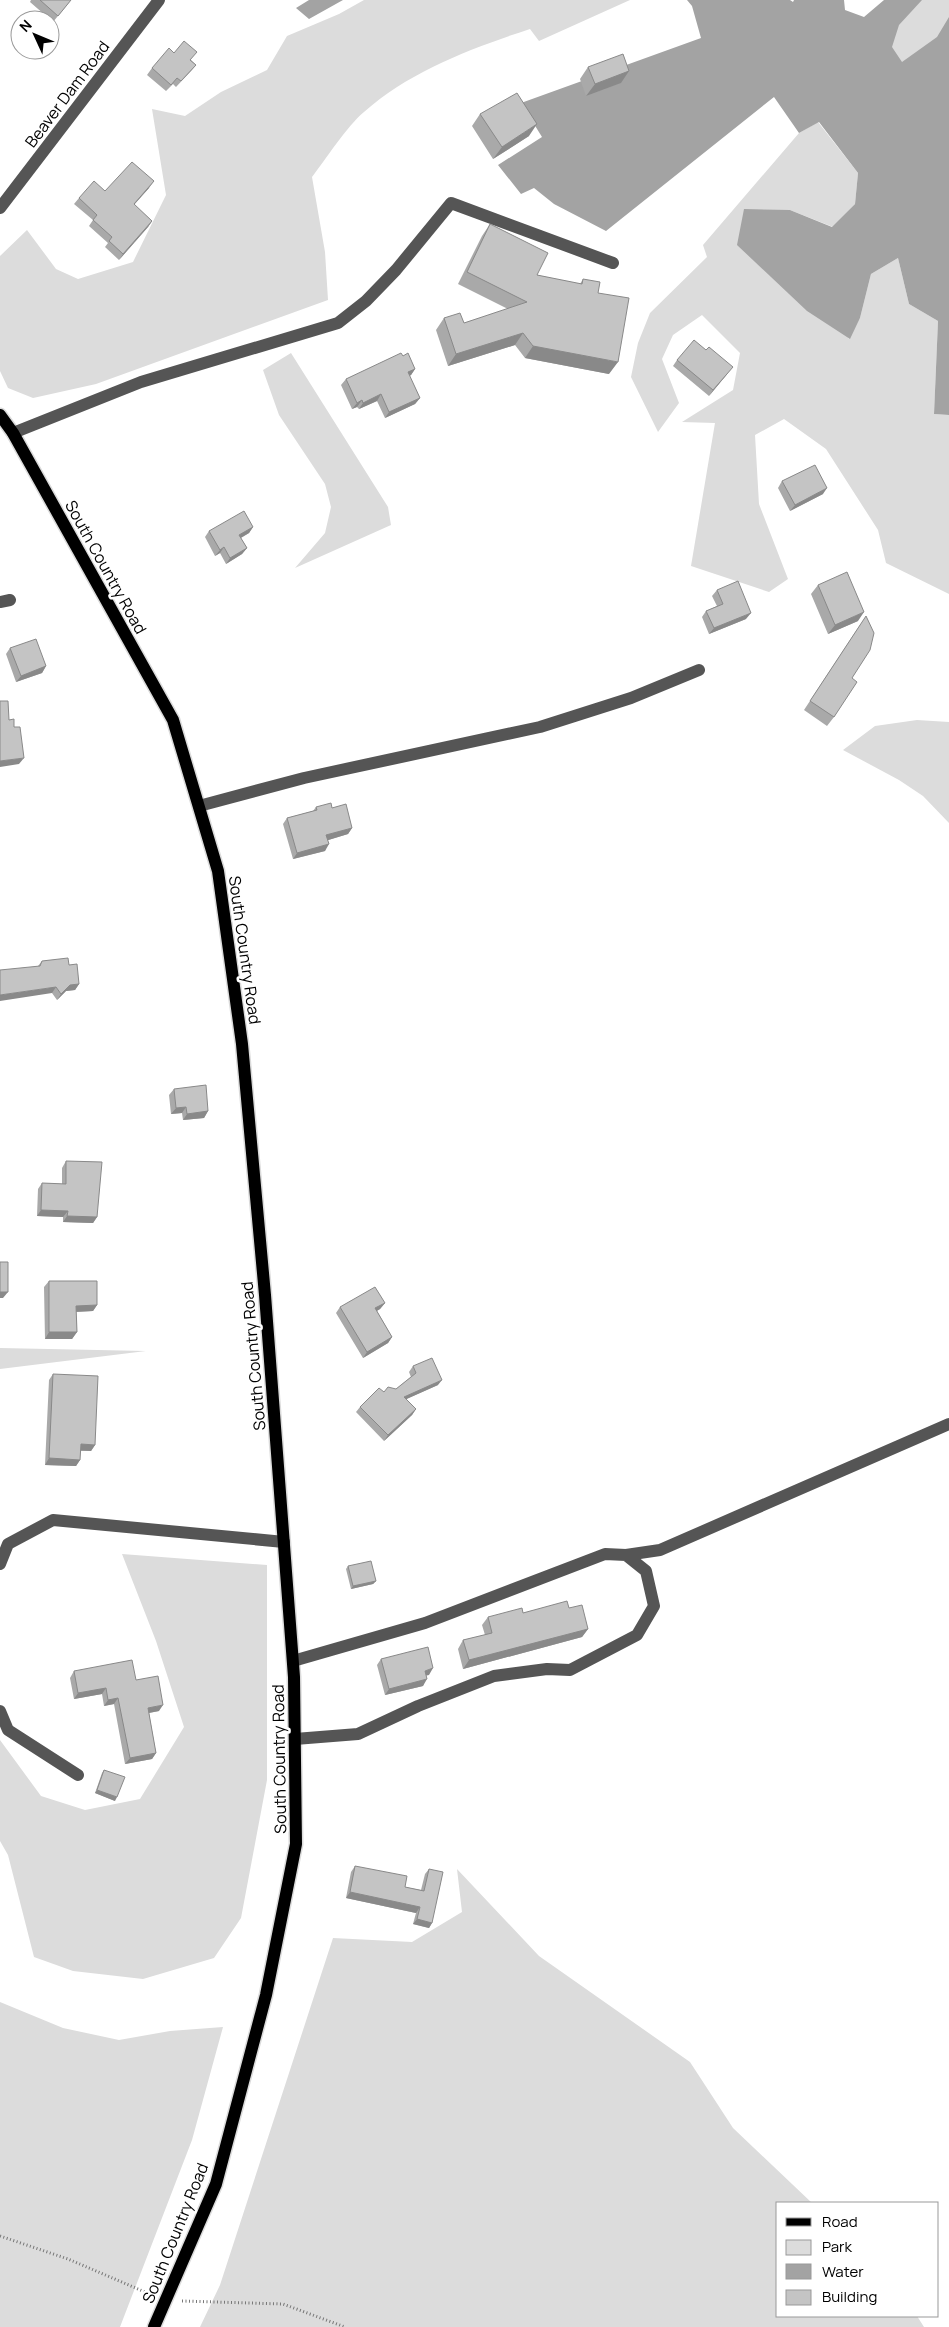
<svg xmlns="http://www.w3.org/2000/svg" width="949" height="2327" viewBox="0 0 949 2327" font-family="Manrope,sans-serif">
<rect width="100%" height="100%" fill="#fff"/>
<!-- green -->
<path fill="#dcdcdc" d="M 364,0 L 630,0 L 539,41 L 530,29 C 472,48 410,71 364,112 C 347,126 326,159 312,177 L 325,252 L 328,300 L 96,384 L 33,398 L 8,388 L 0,371 L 0,256 L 27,230 L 56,269 L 78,279 L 133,262 L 166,195 L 152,109 L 185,116 L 221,92 L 267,70 L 287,36 L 339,14 Z
M 898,0 L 949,0 L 949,154 L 865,56 Z
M 818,122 L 858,173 L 855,204 L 833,227 L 790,210 L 849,339 L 860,318 L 871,274 L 898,258 L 909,304 L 938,321 L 934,414 L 949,415 L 949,594 L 886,563 L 878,530 L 826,449 L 784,419 L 755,435 L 759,504 L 788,579 L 769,592 L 691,566 L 715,423 L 682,422 L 733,390 L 740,353 L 702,315 L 673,335 L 662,359 L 679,403 L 658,432 L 631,377 L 638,343 L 650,313 L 707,257 L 703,245 L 799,133 Z
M 291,353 L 388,507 L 391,525 L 295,568 L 325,533 L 331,507 L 325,484 L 279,415 L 263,370 Z
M 917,720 L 949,722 L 949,823 L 923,796 L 899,780 L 843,750 L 875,726 Z
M 0,1348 L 146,1351 L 0,1369 Z
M 122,1554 L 267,1565 L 267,1780 L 241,1918 L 214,1958 L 143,1979 L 73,1971 L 34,1957 L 8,1855 L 0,1841 L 0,1740 L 41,1796 L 85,1810 L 140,1799 L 184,1727 L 156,1641 Z
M 457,1869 L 539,1956 L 690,2062 L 733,2128 L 812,2203 L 778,2203 L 778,2316 L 917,2316 L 924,2327 L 200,2327 L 220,2285 L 333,1938 L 412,1942 L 462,1912 Z
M 0,2002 L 63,2028 L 119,2040 L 170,2031 L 223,2027 L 192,2140 L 120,2327 L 0,2327 Z"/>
<!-- water -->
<path fill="#a3a3a3" d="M 309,0 L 343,0 L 309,19 L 296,8 Z
M 687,0 L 790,0 L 793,2 L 794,0 L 844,0 L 845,10 L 864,17 L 884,0 L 922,0 L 899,25 L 892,47 L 902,62 L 937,37 L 949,17 L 949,415 L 934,414 L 938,321 L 909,304 L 898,258 L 871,274 L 860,318 L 850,339 L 807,311 L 737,245 L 744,209 L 790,210 L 832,227 L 855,204 L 858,173 L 819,122 L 799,133 L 774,97 L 606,231 L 554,204 L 534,188 L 521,194 L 498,165 L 542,137 L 521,103 L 701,38 L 692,6 Z"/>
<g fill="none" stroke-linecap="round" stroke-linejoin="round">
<defs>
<path id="major" d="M 0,415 L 13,433 L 173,720 L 218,871 L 242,1044 L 265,1295 L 294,1677 L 296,1844 L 266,1995 L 216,2184 L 154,2327"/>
</defs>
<!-- major casing -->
<use href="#major" stroke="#dbdbdb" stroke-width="15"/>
<!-- path -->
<path stroke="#777" stroke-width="3" stroke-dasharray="1 2.5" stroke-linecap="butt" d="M 0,2236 L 68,2259 L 152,2295
M 182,2301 L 283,2304 L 345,2327"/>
<!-- minor -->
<path stroke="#555" stroke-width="12" d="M 0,208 L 159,0
M 13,433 L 141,382 L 338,323 L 366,301 L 396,270 L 451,203 L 613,263
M 0,602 L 10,600
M 199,806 L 304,778 L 540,727 L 631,698 L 699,670
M 626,1555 L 660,1550 L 949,1424
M 0,1564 L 8,1544 L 53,1520 L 284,1542
M 293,1661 L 425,1623 L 605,1554 L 626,1555 L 646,1571 L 654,1606 L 637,1635 L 570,1670 L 547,1669 L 494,1676 L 418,1706 L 358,1734 L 295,1739
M 0,1711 L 8,1730 L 78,1775"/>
<!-- major -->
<use href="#major" stroke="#000" stroke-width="12"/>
</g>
<!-- wall -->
<path fill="#a9a9a9" d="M 31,0 L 71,0 L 53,22 L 30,2 Z
M 174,53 L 191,60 L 196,65 L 191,71 L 176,87 L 173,84 L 166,91 L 147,75 L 152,68 Z
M 588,67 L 621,83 L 586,96 L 580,79 Z
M 480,114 L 529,136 L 493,159 L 472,126 Z
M 149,188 L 134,205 L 152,221 L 148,227 L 119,260 L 105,247 L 108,243 L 89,226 L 93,220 L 74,204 L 79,198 L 105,191 Z
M 490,224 L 537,275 L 580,284 L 583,279 L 598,293 L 609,374 L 525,358 L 515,345 L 448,366 L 436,330 L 444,318 L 464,323 L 508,309 L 458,284 L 482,236 Z
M 403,356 L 415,369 L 411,375 L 409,376 L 420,398 L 415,404 L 385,418 L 377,401 L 359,409 L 357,407 L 352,409 L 341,385 L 346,379 Z
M 677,360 L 728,373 L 709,396 L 673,366 Z
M 782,481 L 823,494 L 790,511 L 778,488 Z
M 253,527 L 249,533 L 241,538 L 247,548 L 242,554 L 226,564 L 220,553 L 215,556 L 205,537 L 209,531 Z
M 818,585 L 858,621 L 828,634 L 811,594 Z
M 717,590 L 746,619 L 709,634 L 702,617 L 706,611 L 717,606 L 712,596 Z
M 860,625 L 852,678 L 834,717 L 827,726 L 804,710 Z
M 10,648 L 46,666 L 42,673 L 16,682 L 6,654 Z
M 316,807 L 332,808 L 352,828 L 348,834 L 328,840 L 325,851 L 293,859 L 283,824 L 287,818 L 313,811 Z
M 42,961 L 69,965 L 79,984 L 75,990 L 66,991 L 57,1000 L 52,993 L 38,966 Z
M 174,1089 L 208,1111 L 204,1118 L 183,1120 L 182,1113 L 171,1114 L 169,1095 Z
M 66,1161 L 97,1217 L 93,1223 L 63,1222 L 63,1217 L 37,1216 L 38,1189 L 42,1183 L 62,1184 L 62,1168 Z
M 49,1281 L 97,1305 L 93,1311 L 76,1312 L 77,1332 L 72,1339 L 45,1339 L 44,1287 Z
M 385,1303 L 380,1309 L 377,1311 L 392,1337 L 388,1343 L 363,1358 L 336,1313 L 340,1307 Z
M 413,1366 L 438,1385 L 406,1399 L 416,1409 L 412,1415 L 384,1441 L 356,1412 L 360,1407 L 384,1392 L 396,1389 L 411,1377 L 409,1372 Z
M 53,1374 L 95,1445 L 91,1451 L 80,1451 L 80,1460 L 76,1466 L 45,1465 L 49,1380 Z
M 348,1566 L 376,1581 L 373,1584 L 351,1589 L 346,1569 Z
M 569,1608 L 588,1629 L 582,1637 L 463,1669 L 458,1649 L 463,1640 L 485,1635 L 482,1625 L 488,1617 Z
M 381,1659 L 429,1675 L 426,1675 L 423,1686 L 385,1695 L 377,1665 Z
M 74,1671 L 136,1680 L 159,1711 L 149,1713 L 156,1753 L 152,1759 L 125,1764 L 114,1704 L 104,1706 L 102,1694 L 74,1699 L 70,1678 Z
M 104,1770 L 115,1801 L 95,1793 L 102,1773 Z
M 355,1866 L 405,1887 L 421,1890 L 425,1874 L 429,1869 L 432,1923 L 429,1928 L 413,1924 L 416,1913 L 346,1898 L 351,1872 Z"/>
<!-- shaded-wall -->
<path fill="#898989" d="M 629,71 L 621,83 L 586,96 L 595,84 Z
M 537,124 L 529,136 L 493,159 L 502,147 Z
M 154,181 L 149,188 L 129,210 L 134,204 Z
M 152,221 L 148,227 L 119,260 L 123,254 Z
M 523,333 L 515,345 L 448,366 L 456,354 Z
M 533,346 L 618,362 L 609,374 L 525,358 Z
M 733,367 L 728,373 L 709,396 L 713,390 Z
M 415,369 L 411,375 L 403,379 L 408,372 Z
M 381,394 L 377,401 L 359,409 L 363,403 Z
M 420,398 L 415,404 L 385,418 L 389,412 Z
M 362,400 L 357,407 L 352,409 L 357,403 Z
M 827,488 L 823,494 L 790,511 L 795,505 Z
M 253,527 L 249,533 L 235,541 L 239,535 Z
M 224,547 L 220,553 L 215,556 L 220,550 Z
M 247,548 L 242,554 L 226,564 L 230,558 Z
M 864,612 L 858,621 L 828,634 L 835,625 Z
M 751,613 L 746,619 L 709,634 L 714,628 Z
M 46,666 L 42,673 L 16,682 L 21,676 Z
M 24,758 L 19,764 L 0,767 L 0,761 Z
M 352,828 L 348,834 L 322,842 L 326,835 Z
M 329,844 L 325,851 L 293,859 L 297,853 Z
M 79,984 L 75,990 L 66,991 L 57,1000 L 61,994 L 70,985 Z
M 56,987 L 52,993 L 0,1001 L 0,995 Z
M 186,1107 L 182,1113 L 171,1114 L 176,1108 Z
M 208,1111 L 204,1118 L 183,1120 L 187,1114 Z
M 41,1210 L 68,1211 L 63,1217 L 37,1216 Z
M 67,1216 L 97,1217 L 93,1223 L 63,1222 Z
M 0,1292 L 8,1292 L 3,1298 L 0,1298 Z
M 385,1303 L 380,1309 L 371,1314 L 375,1308 Z
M 97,1305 L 93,1311 L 72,1312 L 76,1306 Z
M 49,1332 L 77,1332 L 72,1339 L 45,1339 Z
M 392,1337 L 388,1343 L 363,1358 L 367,1352 Z
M 442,1380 L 438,1385 L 400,1402 L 404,1397 Z
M 416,1409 L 412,1415 L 384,1441 L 388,1435 Z
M 81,1444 L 95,1445 L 91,1451 L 76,1450 Z
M 49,1458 L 80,1460 L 76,1466 L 45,1465 Z
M 376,1581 L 373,1584 L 351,1589 L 353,1586 Z
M 588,1629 L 582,1637 L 463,1669 L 469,1660 Z
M 433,1668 L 429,1675 L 420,1677 L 425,1671 Z
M 427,1679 L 423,1686 L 385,1695 L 389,1689 Z
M 106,1688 L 102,1694 L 74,1699 L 78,1693 Z
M 118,1698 L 114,1704 L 104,1706 L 108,1700 Z
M 163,1705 L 159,1711 L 143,1714 L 148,1708 Z
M 156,1753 L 152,1759 L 125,1764 L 130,1758 Z
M 97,1790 L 117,1797 L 115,1801 L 95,1793 Z
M 350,1892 L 420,1907 L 416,1913 L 346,1898 Z
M 417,1919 L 432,1923 L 429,1928 L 413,1924 Z"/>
<!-- building -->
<path fill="#c4c4c4" stroke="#898989" d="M 40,0 L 71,0 L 58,16 Z
M 184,41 L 197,52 L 190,60 L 196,65 L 181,81 L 177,78 L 171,85 L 152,68 L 169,48 L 174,53 Z
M 623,54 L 629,71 L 595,84 L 588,67 Z
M 517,93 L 537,124 L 502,147 L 480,114 Z
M 132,162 L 154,181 L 134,204 L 152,221 L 123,254 L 109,241 L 112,237 L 93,220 L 97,215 L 79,198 L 94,181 L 105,191 Z
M 490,224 L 548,253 L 537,275 L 582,284 L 583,279 L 600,282 L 598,293 L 629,298 L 618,362 L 533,346 L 523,333 L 456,354 L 444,318 L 460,313 L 464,323 L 527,302 L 467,272 Z
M 694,340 L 706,350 L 709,347 L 733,367 L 713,390 L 677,360 Z
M 401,353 L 403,356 L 408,353 L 415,369 L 408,372 L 420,398 L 389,412 L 381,394 L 363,403 L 362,400 L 357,403 L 346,379 Z
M 815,465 L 827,488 L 795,505 L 782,481 Z
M 244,511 L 253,527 L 239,535 L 247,548 L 230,558 L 224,547 L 220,550 L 209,531 Z
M 847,572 L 864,612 L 835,625 L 818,585 Z
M 738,581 L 751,613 L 714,628 L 706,611 L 723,604 L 717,590 Z
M 866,616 L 874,633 L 870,650 L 852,678 L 857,682 L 834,717 L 810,701 Z
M 36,639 L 46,666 L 21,676 L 10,648 Z
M 0,701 L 8,701 L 9,720 L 14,719 L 14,727 L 20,727 L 24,758 L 0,761 Z
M 331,803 L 332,808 L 346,804 L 352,828 L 326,835 L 329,844 L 297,853 L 287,818 L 317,810 L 316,807 Z
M 68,958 L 69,965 L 77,964 L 79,984 L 70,985 L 61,994 L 56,987 L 0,995 L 0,970 L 40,966 L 42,961 Z
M 206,1085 L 208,1111 L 187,1114 L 186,1107 L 176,1108 L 174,1089 Z
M 66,1161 L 102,1162 L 97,1217 L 67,1216 L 68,1211 L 41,1210 L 42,1183 L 66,1184 Z
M 0,1262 L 8,1262 L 8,1292 L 0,1292 Z
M 49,1281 L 97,1281 L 97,1305 L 76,1306 L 77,1332 L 49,1332 Z
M 375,1287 L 385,1303 L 375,1308 L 392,1337 L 367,1352 L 340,1307 Z
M 432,1358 L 442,1380 L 404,1397 L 416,1409 L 388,1435 L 360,1407 L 379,1388 L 384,1392 L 388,1387 L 396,1389 L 416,1373 L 413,1366 Z
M 53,1374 L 98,1376 L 95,1445 L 81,1444 L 80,1460 L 49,1458 Z
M 371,1561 L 376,1581 L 353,1586 L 348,1566 Z
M 567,1601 L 569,1608 L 582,1605 L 588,1629 L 469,1660 L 463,1640 L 492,1633 L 488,1617 L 522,1608 L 523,1613 Z
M 428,1647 L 433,1668 L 425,1671 L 427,1679 L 389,1689 L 381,1659 Z
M 132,1660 L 136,1680 L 158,1676 L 163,1705 L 148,1708 L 156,1753 L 130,1758 L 118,1698 L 108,1700 L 106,1688 L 78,1693 L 74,1671 Z
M 104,1770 L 125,1777 L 117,1797 L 97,1790 Z
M 355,1866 L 407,1876 L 405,1887 L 424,1891 L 429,1869 L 443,1872 L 432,1923 L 417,1919 L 420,1907 L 350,1892 Z"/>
<g text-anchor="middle" stroke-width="5" stroke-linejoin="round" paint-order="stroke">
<!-- street labels -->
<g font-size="16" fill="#000" stroke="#fff">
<text transform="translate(67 94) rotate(-53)" y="6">Beaver Dam Road</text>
<text transform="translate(106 567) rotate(61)" y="6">South Country Road</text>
<text transform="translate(245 950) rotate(82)" y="6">South Country Road</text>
<text transform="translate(253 1356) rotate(-95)" y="6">South Country Road</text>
<text transform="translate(279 1759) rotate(-91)" y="6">South Country Road</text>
<text transform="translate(175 2233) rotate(-68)" y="6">South Country Road</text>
</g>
</g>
<!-- legend -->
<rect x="776" y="2202" width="162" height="115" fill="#ffffff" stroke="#999999"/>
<rect x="786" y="2218" width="25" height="8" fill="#000000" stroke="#999999"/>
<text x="822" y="2227" font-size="15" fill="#000000">Road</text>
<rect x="786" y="2240" width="25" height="15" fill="#dcdcdc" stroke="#999999"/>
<text x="822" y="2252" font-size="15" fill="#000000">Park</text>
<rect x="786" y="2264" width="25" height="15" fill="#a3a3a3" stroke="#999999"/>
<text x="822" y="2277" font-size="15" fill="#000000">Water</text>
<rect x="786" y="2290" width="25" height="15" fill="#c4c4c4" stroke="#999999"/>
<text x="822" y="2302" font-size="15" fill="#000000">Building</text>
<!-- north arrow -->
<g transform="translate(35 35) rotate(314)"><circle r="24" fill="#ffffff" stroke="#999999"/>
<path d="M0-4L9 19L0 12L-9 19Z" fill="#000000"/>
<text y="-8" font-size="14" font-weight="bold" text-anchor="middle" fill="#000000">N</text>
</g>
</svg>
